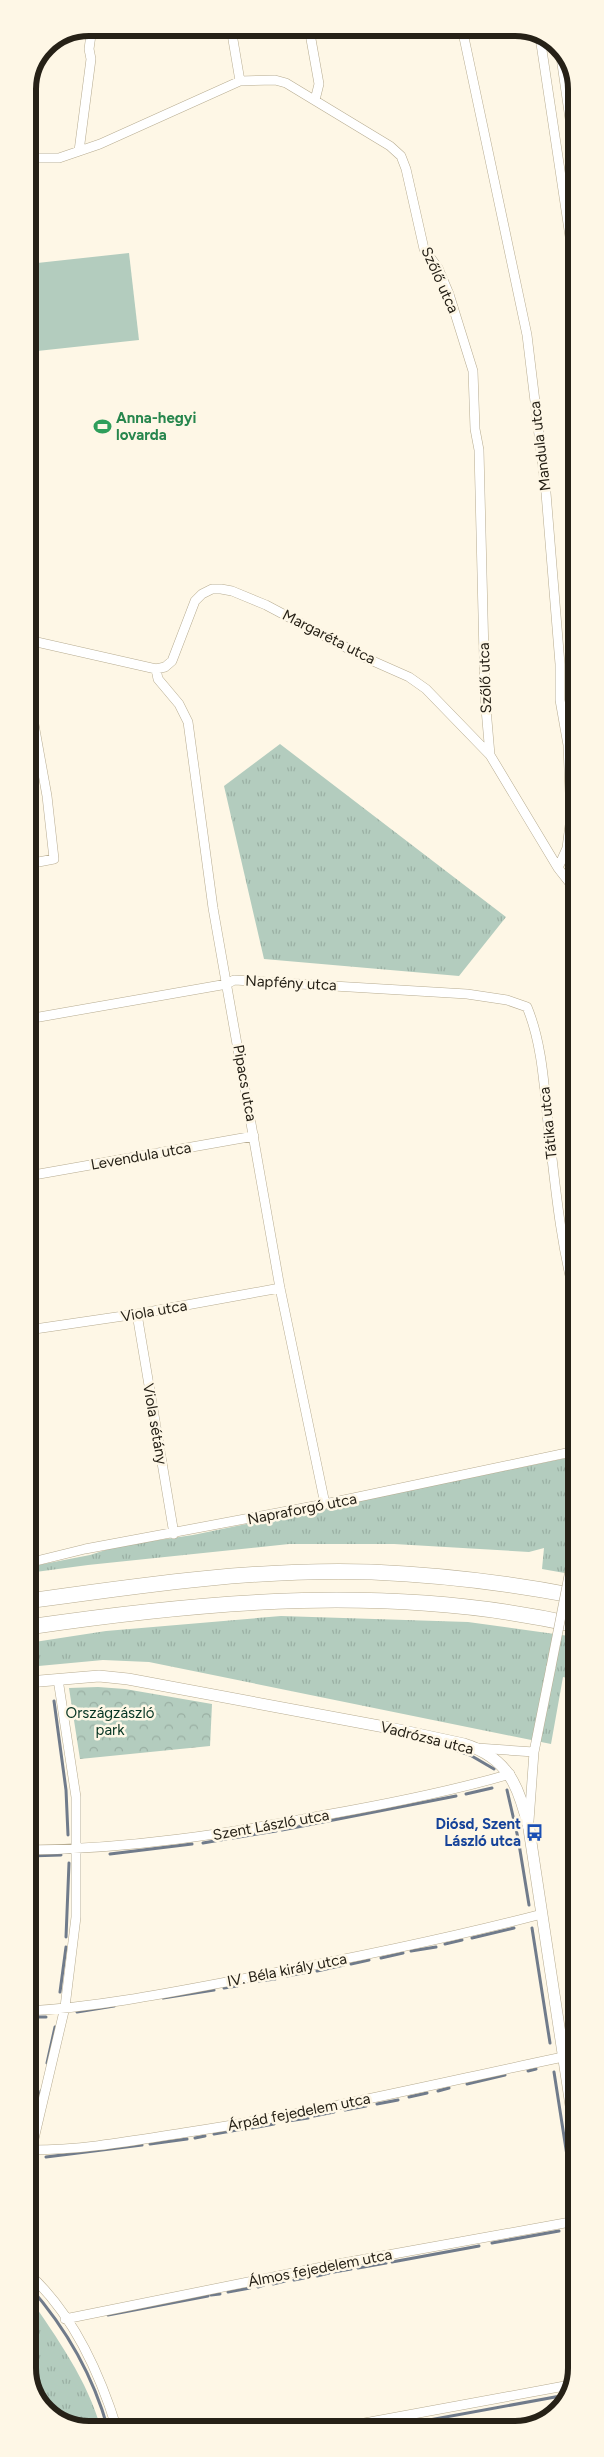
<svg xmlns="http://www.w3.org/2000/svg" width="604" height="2457" viewBox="0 0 604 2457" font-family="Figtree,sans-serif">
<defs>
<pattern id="grass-tufts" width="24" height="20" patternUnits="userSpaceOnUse" patternTransform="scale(1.25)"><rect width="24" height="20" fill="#b3ccbe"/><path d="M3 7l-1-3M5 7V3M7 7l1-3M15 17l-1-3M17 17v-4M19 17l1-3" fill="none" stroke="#9aafa3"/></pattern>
<pattern id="park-crowns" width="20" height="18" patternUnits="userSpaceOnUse" patternTransform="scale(1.25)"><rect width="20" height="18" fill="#b3ccbe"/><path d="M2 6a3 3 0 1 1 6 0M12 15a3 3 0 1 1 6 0" fill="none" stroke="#9aafa3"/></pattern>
</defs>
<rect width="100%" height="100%" fill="#fef7e6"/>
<!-- grass -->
<path fill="url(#grass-tufts)" d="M 280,744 L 506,917 L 459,976 L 264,959 L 224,786 Z
M 576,1456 L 576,1575 L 542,1569 L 544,1548 L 529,1552 L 394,1544 L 289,1544 L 88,1565 L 28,1573 L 28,1567 L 90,1555 L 118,1546 L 193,1535 Z
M 281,1616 L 468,1622 L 576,1637 L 576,1680 L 563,1677 L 551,1744 L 149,1662 L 103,1660 L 28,1667 L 28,1643 L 106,1631 Z
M 29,2297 C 57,2338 88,2381 101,2429 L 85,2429 L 48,2414 L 29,2379 Z"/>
<!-- park -->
<path fill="url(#park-crowns)" d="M 98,1687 L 125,1689 L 212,1704 L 210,1746 L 80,1759 L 69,1688 Z"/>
<!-- pitch -->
<path fill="#b3ccbe" d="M 129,253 L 139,340 L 28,352 L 28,264 Z"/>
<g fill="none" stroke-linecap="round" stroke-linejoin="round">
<!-- stream -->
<path stroke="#707b8b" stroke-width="3" d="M 54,1701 L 66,1790 L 68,1835
M 458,1751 L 470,1755 L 494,1769
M 507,1790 L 518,1838 L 529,1905
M 466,1794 L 492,1788
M 282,1830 L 456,1796
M 233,1838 L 276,1831
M 203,1843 L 226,1839
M 110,1854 L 192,1844
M 28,1856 L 61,1855
M 532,1928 L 550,2043
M 66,1937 L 69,1863
M 472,1938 L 514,1928
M 445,1944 L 462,1940
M 411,1951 L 436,1947
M 381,1958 L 403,1953
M 351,1964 L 369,1960
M 317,1971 L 344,1965
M 287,1976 L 308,1972
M 259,1981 L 275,1979
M 224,1988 L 237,1986
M 60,1992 L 66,1947
M 163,1998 L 214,1990
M 77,2012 L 114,2006
M 28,2017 L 46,2017
M 47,2063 L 55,2027
M 528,2071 L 536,2069
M 554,2072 L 575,2207
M 467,2084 L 505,2075
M 438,2091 L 449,2088
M 409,2097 L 427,2093
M 377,2104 L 398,2100
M 345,2110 L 366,2106
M 314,2116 L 334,2112
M 288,2121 L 308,2118
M 252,2128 L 274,2124
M 214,2134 L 243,2129
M 29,2136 L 41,2091
M 195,2138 L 205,2136
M 150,2144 L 187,2139
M 46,2157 L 142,2145
M 492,2243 L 559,2231
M 392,2262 L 479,2246
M 358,2268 L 386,2263
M 334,2272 L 351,2269
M 317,2276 L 329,2273
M 294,2280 L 304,2278
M 273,2284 L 285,2281
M 29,2286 C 66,2328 93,2375 108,2429
M 258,2287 L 264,2285
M 228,2292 L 250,2288
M 211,2295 L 220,2294
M 108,2315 L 208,2296
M 380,2429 L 566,2395"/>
<defs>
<path id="street" d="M 231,28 L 240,81
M 309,28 L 319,84 L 315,100
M 462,28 L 527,335 L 546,493 L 560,664 L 560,700 L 568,745 L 571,817 L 567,848 L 558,868
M 540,37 L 575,270
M 79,151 L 91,59 L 89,49 L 92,28
M 28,158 L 59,158 L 100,144 L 240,81 L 275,80 L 286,83 L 390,146 L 401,156 L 406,169 L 424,249 L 438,268 L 449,294 L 473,371 L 475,429 L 479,450 L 485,697 L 490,755
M 28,640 L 156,669 L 165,667 L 172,661 L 195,601 L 202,594 L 212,589 L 221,589 L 232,591 L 266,605 L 366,658 L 409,677 L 426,689 L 490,755 L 558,868 L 576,891
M 156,669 L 158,679 L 179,704 L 188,722 L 213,908 L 280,1288 L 325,1504
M 28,691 L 47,796 L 54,859 L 28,864
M 28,1019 L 227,984 L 234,980 L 467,994 L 507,1000 L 527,1007 C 542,1043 544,1085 548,1123 C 555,1183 560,1242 576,1300
M 28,1176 L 254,1136
M 137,1314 L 174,1534
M 28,1330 L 137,1314 L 280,1288
M 574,1550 L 576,1538
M 28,1563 L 85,1549 L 325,1504 L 576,1451
M 477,1748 L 534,1752
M 529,1821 L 534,1752 L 551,1667
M 28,1850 C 129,1849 226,1834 325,1815 C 387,1804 449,1792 510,1774
M 28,2011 C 99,2007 173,1992 242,1979 C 343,1960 443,1940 542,1914
M 561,2035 L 576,2030
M 32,2150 C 85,2150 137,2140 189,2132 C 315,2113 439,2083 563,2057
M 29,2160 L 65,2007 L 76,1917 L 76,1797 L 58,1679
M 29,2274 C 73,2314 100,2374 117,2429
M 65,2319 L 327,2266 L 576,2221
M 332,2429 L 570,2385"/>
<path id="secondary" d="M 561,50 L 575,147
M 28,1682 L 99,1676 L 128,1679 L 390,1728 L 464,1744 C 509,1758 519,1787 529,1829 L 576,2139"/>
<path id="highway" d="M 28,1601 C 142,1585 258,1568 372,1572 C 440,1575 509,1583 576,1596
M 28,1627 C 211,1600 394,1584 576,1625"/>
</defs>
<!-- street casing -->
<use href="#street" stroke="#b7ac91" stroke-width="10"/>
<!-- secondary casing -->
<use href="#secondary" stroke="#b7ac91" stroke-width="12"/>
<!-- highway casing -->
<use href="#highway" stroke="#b7ac91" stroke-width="16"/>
<!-- street -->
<use href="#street" stroke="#fff" stroke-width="9"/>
<!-- secondary -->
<use href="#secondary" stroke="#fff" stroke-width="11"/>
<!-- highway -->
<use href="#highway" stroke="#fff" stroke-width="15"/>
<defs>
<path id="street-bridge" d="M 551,1667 L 574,1550"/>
</defs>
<!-- street-bridge casing -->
<use href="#street-bridge" stroke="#b7ac91" stroke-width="10" stroke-linecap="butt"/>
<!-- street-bridge -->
<use href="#street-bridge" stroke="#fff" stroke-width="9"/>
</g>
<!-- icons -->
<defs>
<symbol id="stadium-bare" viewBox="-9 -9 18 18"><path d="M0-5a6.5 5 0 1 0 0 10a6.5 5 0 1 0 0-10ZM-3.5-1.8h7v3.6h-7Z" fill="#2e9e5b" stroke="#fef7e6" stroke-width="2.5" paint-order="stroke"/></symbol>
<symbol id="bus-bare" viewBox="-9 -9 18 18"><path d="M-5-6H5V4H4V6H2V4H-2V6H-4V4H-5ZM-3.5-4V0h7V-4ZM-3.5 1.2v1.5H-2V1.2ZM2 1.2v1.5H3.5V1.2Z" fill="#1a4fb4" stroke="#fef7e6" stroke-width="2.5" paint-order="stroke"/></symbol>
</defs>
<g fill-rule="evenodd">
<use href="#stadium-bare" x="90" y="414" width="25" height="25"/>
<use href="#bus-bare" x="522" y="1820" width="25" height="25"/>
</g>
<g text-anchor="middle" stroke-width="5" stroke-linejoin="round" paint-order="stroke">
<!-- street labels -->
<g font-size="15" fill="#262117" stroke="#fef7e6">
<text transform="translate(440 280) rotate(66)" y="5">Szőlő utca</text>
<text transform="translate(540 446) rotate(-97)" y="5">Mandula utca</text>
<text transform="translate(329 637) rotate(27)" y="5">Margaréta utca</text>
<text transform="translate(485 678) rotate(-92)" y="5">Szőlő utca</text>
<text transform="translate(291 983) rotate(3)" y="5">Napfény utca</text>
<text transform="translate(245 1083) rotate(80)" y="5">Pipacs utca</text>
<text transform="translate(548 1123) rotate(-96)" y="5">Tátika utca</text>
<text transform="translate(141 1156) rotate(-10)" y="5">Levendula utca</text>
<text transform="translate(154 1311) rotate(-10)" y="5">Viola utca</text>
<text transform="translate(155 1424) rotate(80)" y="5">Viola sétány</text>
<text transform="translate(302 1509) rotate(-11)" y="5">Napraforgó utca</text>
<text transform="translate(427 1738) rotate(14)" y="5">Vadrózsa utca</text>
<text transform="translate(271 1825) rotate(-10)" y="5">Szent László utca</text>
<text transform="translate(287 1970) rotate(-11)" y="5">IV. Béla király utca</text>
<text transform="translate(299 2112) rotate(-11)" y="5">Árpád fejedelem utca</text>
<text transform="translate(320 2268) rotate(-11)" y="5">Álmos fejedelem utca</text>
</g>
<!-- leisure labels -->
<g font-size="15" font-weight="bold" fill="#27864d" stroke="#fef7e6" text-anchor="start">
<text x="116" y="423">Anna-hegyi<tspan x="116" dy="17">lovarda</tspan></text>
</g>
<!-- park labels -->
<g font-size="15" fill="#053422" stroke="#fef7e6">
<text x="110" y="1718">Országzászló<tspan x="110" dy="17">park</tspan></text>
</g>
<!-- transit labels -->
<g font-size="15" font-weight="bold" fill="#164399" stroke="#fef7e6" text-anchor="end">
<text x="521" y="1829">Diósd, Szent<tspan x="521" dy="17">László utca</tspan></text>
</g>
</g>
<!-- crop -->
<path d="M0 0H604V2457H0ZM89 36H515A53 53 0 0 1 568 89V2368A53 53 0 0 1 515 2421H89A53 53 0 0 1 36 2368V89A53 53 0 0 1 89 36Z" fill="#fef7e6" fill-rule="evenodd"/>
<path fill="none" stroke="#262117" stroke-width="6" d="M89 36H515A53 53 0 0 1 568 89V2368A53 53 0 0 1 515 2421H89A53 53 0 0 1 36 2368V89A53 53 0 0 1 89 36Z"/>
</svg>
